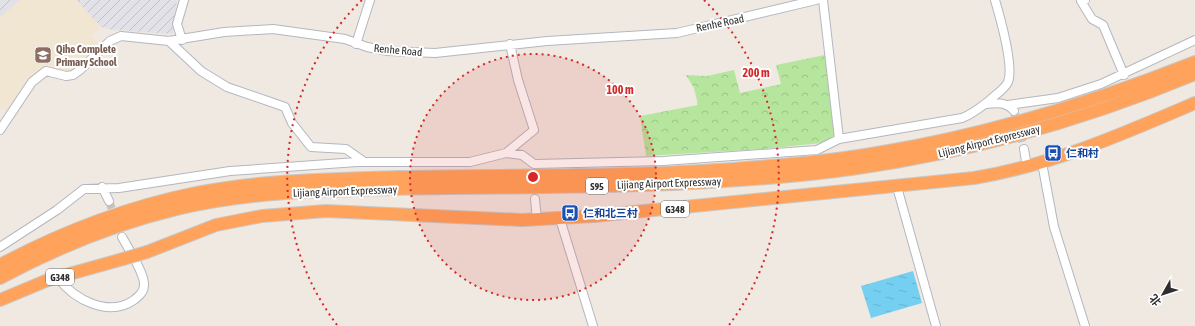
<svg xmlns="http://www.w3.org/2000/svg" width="1195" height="326" viewBox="0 0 1195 326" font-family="'Asap Condensed','Noto Sans SC',sans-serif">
<defs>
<pattern id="industrial-furrows" width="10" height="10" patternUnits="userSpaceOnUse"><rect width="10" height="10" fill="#e3e1e8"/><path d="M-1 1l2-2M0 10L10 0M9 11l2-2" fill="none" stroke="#c3c1c7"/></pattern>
<pattern id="forest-crowns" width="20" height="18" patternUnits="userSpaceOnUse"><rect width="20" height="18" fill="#b6e59e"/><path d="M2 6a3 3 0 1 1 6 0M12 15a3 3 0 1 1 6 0" fill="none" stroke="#9dc588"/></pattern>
<pattern id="water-ripples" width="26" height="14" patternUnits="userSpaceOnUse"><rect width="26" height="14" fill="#75cff0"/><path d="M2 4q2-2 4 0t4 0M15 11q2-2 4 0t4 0" fill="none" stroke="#66b2ce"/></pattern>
</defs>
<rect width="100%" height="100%" fill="#efe9e1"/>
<!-- industrial -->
<path fill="url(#industrial-furrows)" d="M 0,0 L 20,0 L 0,18 Z
M 76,0 L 177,0 L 173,34 L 113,30 L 101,27 Z"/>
<!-- education -->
<path fill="#f0e6d1" d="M 20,0 L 76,0 L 101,27 L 91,36 L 98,44 L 69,72 L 45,67 L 27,81 L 8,111 L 0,108 L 0,18 Z"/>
<!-- forest -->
<path fill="url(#forest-crowns)" d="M 825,55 L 836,136 L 822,143 L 763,149 L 646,156 L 640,116 L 698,105 L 694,88 L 686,75 L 707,76 L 734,70 L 740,93 L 781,84 L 776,65 Z"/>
<!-- water -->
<path fill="url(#water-ripples)" d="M 913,271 L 922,303 L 871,318 L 861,286 Z"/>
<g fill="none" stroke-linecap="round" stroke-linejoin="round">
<!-- minor-tunnel -->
<path stroke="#c8c4bd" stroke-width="8" stroke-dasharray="8 4" stroke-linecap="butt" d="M 1014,111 L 1024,149
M 109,201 L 116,220"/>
<defs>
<path id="minor" d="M 823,0 L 839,139
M 1085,0 L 1081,1 L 1092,19 L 1103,25 L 1124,75
M 182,40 L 177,24 L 184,0
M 169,41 L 201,71 L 227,87 L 285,107 L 292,123 L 311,147 L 346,149 L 363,161
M 356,44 L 370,0
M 985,104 C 996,103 1006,101 1014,111
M 1008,105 L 1058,98 L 1101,84 L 1195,40
M 0,130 L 32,82 L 46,71 L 66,76 L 73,75 L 80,70 L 110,41 L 121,36 L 169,41 L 224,32 L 273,29 L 345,39 L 367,47 L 388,51 L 435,53 L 547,41 L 677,33 L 816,0
M 1024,149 L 1027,167
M 506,153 L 534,130 L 518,80 L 510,44
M 1042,163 L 1054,227 L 1085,326
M 102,187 L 109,201
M 897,187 L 936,326
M 535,199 L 537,220
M 560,219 L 593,326
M 0,247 L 57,210 L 84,189 L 119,188 L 230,171 L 357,162 L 470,162 L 506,153 L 522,155 L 534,164 L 663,161 L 817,150 L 839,139 L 962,118 C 973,114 981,107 990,100 C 996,94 1004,90 1008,82 C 1014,66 1000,17 995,0
M 58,278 C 74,299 108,318 134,300 C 139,296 144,292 144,285 C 145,274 128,248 122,237"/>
<path id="highway" d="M 147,252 L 216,225 L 262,216 L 326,211 L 522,220 L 594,216 L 974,178 C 1052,165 1123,134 1195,103
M 0,265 C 62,232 127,207 196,193 C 262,180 330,179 398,177 C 504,175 611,177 717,170 C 773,166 828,162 883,152 C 990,134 1094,102 1195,62
M 0,278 C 56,248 115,224 177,209 C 247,192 319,191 391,189 C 485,187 580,188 674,184 C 735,181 797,177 858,168 C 974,151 1087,119 1195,74
M 0,300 L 48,280 L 123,259"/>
</defs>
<!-- minor casing -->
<use href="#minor" stroke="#b4b7c1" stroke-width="10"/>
<!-- highway casing -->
<use href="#highway" stroke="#c9c9c9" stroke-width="14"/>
<!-- minor -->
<use href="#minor" stroke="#fff" stroke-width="8"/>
<!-- highway -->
<use href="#highway" stroke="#ffa35c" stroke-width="12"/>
<defs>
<path id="highway-bridge" d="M 123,259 L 147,252"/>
</defs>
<!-- highway-bridge casing -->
<use href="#highway-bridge" stroke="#c9c9c9" stroke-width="14" stroke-linecap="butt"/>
<!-- highway-bridge -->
<use href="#highway-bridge" stroke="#ffa35c" stroke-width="12"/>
</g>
<!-- distance rings -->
<circle cx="533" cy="177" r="123" fill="#d62828" fill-opacity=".12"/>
<g fill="none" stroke="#d62828" stroke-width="2" stroke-dasharray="2 4">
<circle cx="533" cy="177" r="123"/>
<path d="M337 325A246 246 0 0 1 362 0M704 0A246 246 0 0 1 729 325"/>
</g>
<!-- icons -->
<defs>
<symbol id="school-square" viewBox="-11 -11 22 22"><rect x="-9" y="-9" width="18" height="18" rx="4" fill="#8d6e63" stroke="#fff"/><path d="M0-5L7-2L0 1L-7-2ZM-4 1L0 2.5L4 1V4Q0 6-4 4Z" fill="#fff"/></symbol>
<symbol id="bus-square" viewBox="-11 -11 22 22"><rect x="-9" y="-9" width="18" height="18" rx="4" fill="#1a4fb4" stroke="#fff"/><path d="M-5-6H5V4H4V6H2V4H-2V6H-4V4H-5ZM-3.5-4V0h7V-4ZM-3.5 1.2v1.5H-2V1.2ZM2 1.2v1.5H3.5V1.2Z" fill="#fff"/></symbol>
</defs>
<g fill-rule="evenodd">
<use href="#school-square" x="33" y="45" width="20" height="20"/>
<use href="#bus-square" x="1043" y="143" width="20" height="20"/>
<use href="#bus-square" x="560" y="203" width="20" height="20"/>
</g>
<g text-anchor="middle" stroke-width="4" stroke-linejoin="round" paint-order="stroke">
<!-- shield labels -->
<g fill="#fff" stroke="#6d6d6d" stroke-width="1">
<rect x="586" y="178" width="22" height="16" rx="3"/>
<rect x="661" y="201" width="28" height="16" rx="3"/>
<rect x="46" y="269" width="28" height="16" rx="3"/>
</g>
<g font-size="10" font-weight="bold" fill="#2e2e2e">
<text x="597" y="190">S95</text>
<text x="675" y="213">G348</text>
<text x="60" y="281">G348</text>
</g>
<!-- street labels -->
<g font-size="11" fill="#2e2e2e" stroke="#fff">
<text transform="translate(720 23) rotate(-12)" y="4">Renhe Road</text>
<text transform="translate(398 50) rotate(5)" y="4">Renhe Road</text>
<text transform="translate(989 141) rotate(-14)" y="4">Lijiang Airport Expressway</text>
<text transform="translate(669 183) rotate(-2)" y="4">Lijiang Airport Expressway</text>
<text transform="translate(345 191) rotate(-2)" y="4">Lijiang Airport Expressway</text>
</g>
<!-- education labels -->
<g font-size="11" font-weight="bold" fill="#785e54" stroke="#fff" text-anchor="start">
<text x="56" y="53">Qihe Complete<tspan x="56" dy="13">Primary School</tspan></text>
</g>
<!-- transit labels -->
<g font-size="11" font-weight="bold" fill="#164399" stroke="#fff" text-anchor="start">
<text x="1066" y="157">仁和村</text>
<text x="583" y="217">仁和北三村</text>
</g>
</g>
<circle cx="533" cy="177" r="6" fill="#d62828" stroke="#fff" stroke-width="2"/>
<g font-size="12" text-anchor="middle" font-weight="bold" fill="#d62828" stroke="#fff" stroke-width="4" stroke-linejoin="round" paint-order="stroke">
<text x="756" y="77">200 m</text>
<text x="620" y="94">100 m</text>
</g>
<!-- north arrow -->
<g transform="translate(1163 294) rotate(231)" stroke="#ffffff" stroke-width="3" paint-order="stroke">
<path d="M0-3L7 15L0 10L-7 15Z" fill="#2e2e2e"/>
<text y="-6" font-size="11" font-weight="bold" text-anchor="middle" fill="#2e2e2e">北</text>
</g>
</svg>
